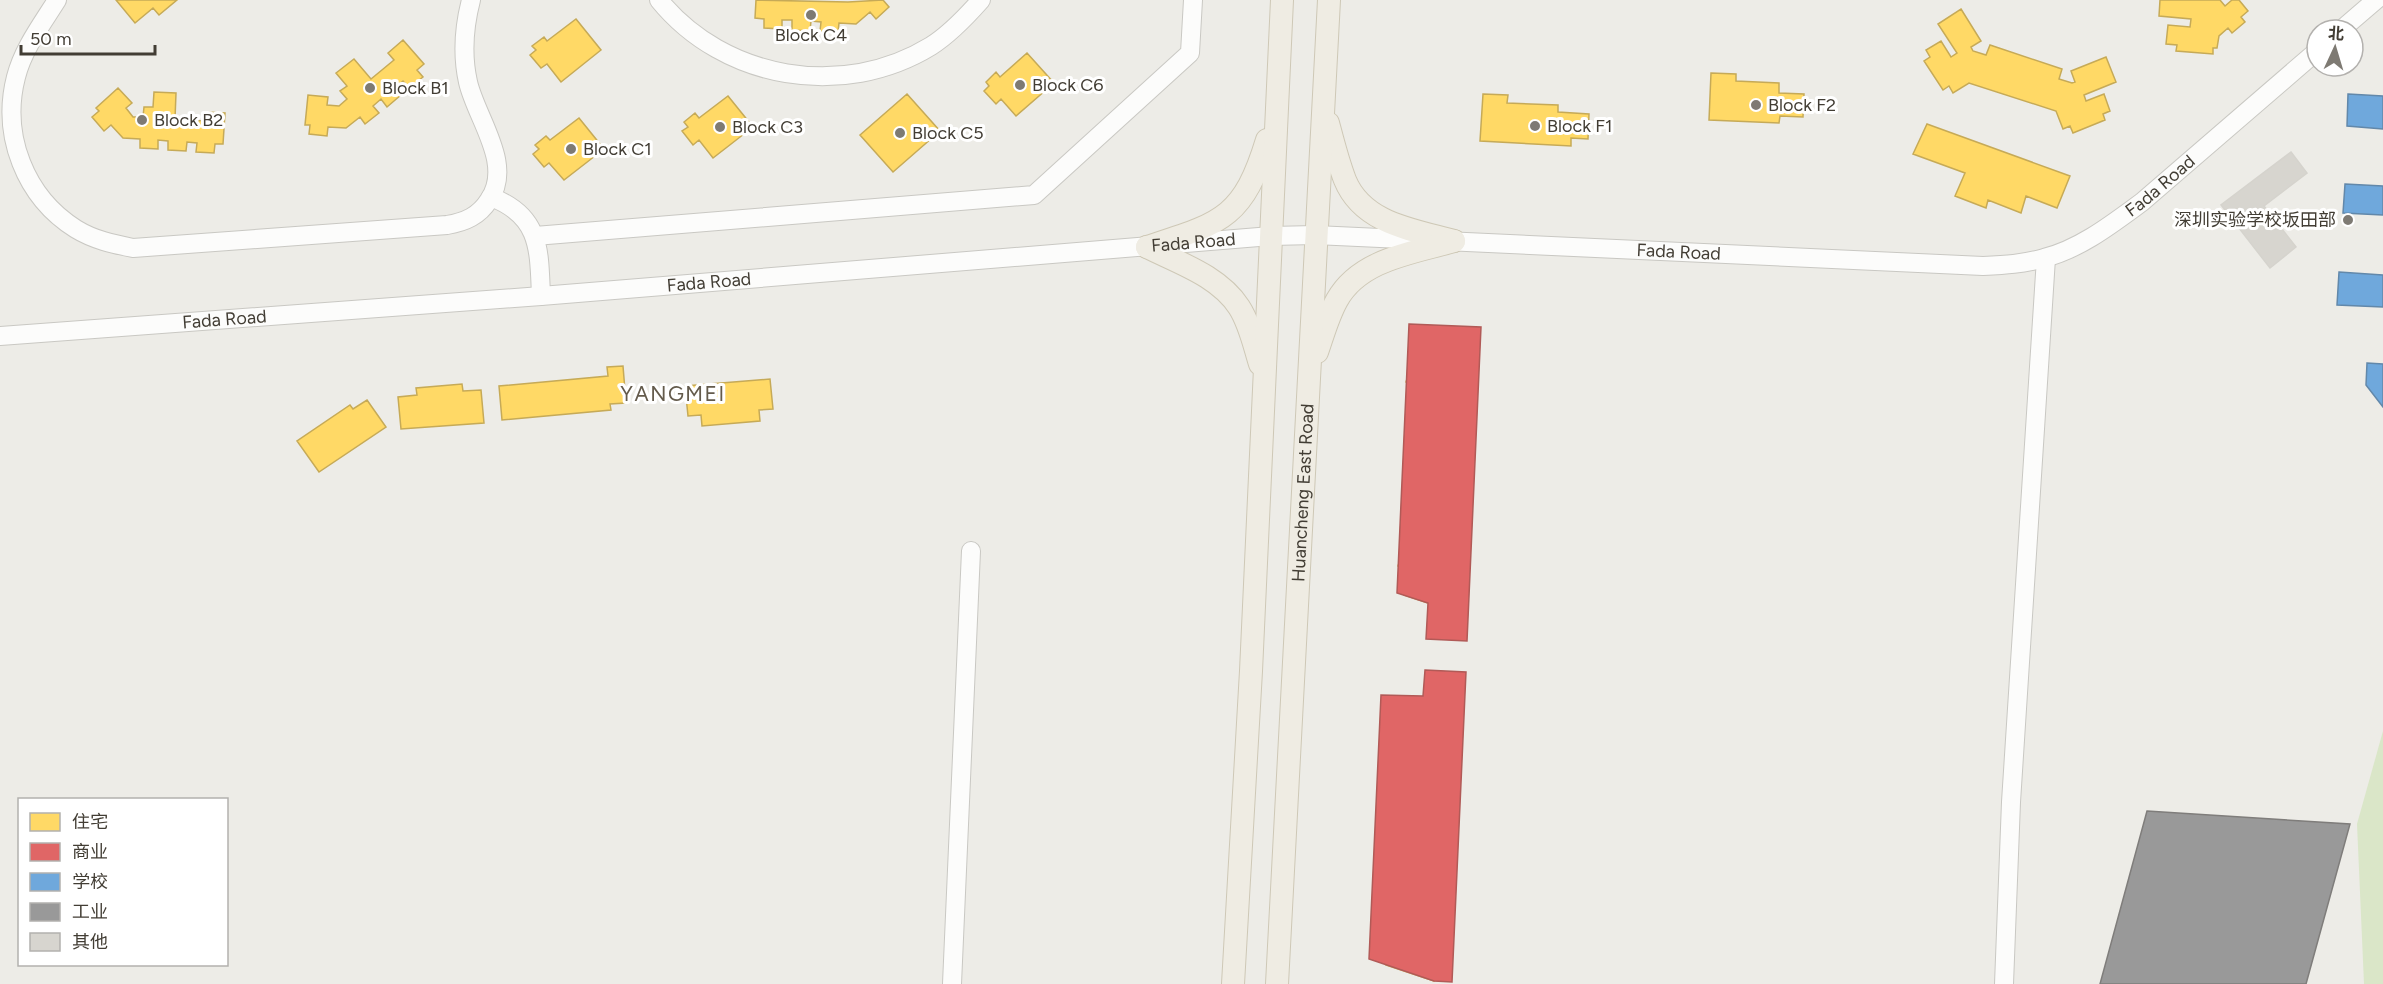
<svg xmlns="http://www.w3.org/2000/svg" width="2383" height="984" viewBox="0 0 2383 984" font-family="Figtree,'Noto Sans SC',sans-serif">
<rect width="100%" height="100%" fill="#edece7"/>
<!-- green -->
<path fill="#dae6c8" d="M 2383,731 L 2383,984 L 2364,984 L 2357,824 Z"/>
<!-- homes -->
<path fill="#ffd966" stroke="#c6aa57" stroke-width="1.5" d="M 116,0 L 177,0 L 159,15 L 153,8 L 135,23 Z
M 756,0 L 848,2 L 883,0 L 889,7 L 876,19 L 870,12 L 856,24 L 839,23 L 838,32 L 820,31 L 821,22 L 811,21 L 810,31 L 792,30 L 792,20 L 782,20 L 782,29 L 764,28 L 764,19 L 755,18 Z
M 2160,0 L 2220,0 L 2225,6 L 2232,0 L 2239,0 L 2248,11 L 2241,17 L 2245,22 L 2232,33 L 2228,28 L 2219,36 L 2217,48 L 2213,48 L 2213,54 L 2176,51 L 2177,45 L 2166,44 L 2168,25 L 2190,27 L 2191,19 L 2159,16 Z
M 1961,9 L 1981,41 L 1971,47 L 1973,51 L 1986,55 L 1990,45 L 2062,69 L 2059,79 L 2072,83 L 2075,82 L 2071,71 L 2106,57 L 2116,82 L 2084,95 L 2086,101 L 2104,94 L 2110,111 L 2103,114 L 2105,120 L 2073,133 L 2070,126 L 2063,129 L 2056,111 L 1969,83 L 1953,93 L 1949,86 L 1943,90 L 1924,61 L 1930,57 L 1926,50 L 1941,41 L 1951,57 L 1957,53 L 1938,24 Z
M 576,19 L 601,50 L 561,82 L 547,64 L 541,68 L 530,55 L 536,50 L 532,46 L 544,37 L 547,41 Z
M 403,40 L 424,64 L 417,70 L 423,77 L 409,88 L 403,81 L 395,88 L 401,95 L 387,107 L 381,99 L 373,106 L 379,113 L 365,124 L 360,117 L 346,128 L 328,127 L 327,136 L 309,134 L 310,125 L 305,125 L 308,95 L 328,97 L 327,105 L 339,106 L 347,99 L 340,91 L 347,86 L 336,73 L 354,59 L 371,79 L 394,60 L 388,53 Z
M 1027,53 L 1054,83 L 1016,116 L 1001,99 L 996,104 L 984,91 L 989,86 L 986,82 L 996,72 L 1000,77 Z
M 1711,73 L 1736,74 L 1736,81 L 1779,83 L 1779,93 L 1804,94 L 1803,117 L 1780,116 L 1779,123 L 1709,120 Z
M 118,88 L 132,103 L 126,108 L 133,117 L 143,117 L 144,107 L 153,107 L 154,92 L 176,93 L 175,119 L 205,121 L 206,112 L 225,113 L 223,144 L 215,144 L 214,153 L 196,152 L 197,143 L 187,142 L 186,151 L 168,150 L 168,141 L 158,140 L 158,149 L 140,148 L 140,139 L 123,138 L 111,125 L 104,131 L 92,117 L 99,111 L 96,108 Z
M 907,94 L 940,131 L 893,172 L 860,135 Z
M 1483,94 L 1508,95 L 1507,103 L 1558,105 L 1558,112 L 1589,114 L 1588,139 L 1571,138 L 1571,146 L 1480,141 Z
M 728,96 L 753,127 L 713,158 L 699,140 L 693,145 L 682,131 L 688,127 L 684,122 L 695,113 L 699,118 Z
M 579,118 L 604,149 L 564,180 L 549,163 L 544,167 L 533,154 L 539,149 L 535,145 L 546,136 L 550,140 Z
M 1927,124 L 2070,176 L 2057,208 L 2026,196 L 2021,213 L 1988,200 L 1986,208 L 1955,196 L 1965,173 L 1913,154 Z
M 1422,334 L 1436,338 L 1435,341 L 1442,343 L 1438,354 L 1446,356 L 1441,371 L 1449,374 L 1452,362 L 1477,370 L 1473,392 L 1453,386 L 1451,393 L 1460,396 L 1458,402 L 1465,404 L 1460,427 L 1412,411 L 1421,392 L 1432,395 L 1434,388 L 1406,382 Z
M 623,366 L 626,403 L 610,404 L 611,410 L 502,420 L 499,386 L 608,376 L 607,367 Z
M 770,379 L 773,409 L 759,410 L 760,421 L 702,426 L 701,415 L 688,416 L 685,386 Z
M 462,384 L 463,391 L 481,390 L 484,423 L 401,429 L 398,397 L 417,395 L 416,388 Z
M 367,400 L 386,427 L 319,472 L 297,441 L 350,405 L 353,409 Z
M 1414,518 L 1434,527 L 1430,538 L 1438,540 L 1433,556 L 1440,558 L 1444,546 L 1469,554 L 1466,563 L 1469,563 L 1464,576 L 1445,570 L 1443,577 L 1452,580 L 1450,586 L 1457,588 L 1454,597 L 1457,598 L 1452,611 L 1404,595 L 1409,582 L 1411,583 L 1413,576 L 1424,579 L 1426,572 L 1398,566 Z
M 1404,704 L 1418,708 L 1417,710 L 1424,713 L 1420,723 L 1428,726 L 1423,741 L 1430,743 L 1434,731 L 1459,740 L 1455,762 L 1435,755 L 1433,763 L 1442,766 L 1440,772 L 1447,774 L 1442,797 L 1394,781 L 1398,768 L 1401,769 L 1403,761 L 1414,765 L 1416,758 L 1388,751 Z
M 1396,888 L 1409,892 L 1408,895 L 1415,897 L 1412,908 L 1420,910 L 1415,925 L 1422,928 L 1426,916 L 1451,924 L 1446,946 L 1427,940 L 1425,947 L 1434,950 L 1432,956 L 1439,958 L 1434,981 L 1386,965 L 1390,952 L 1393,953 L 1395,946 L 1406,949 L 1408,942 L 1380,936 Z"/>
<!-- shops -->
<path fill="#e06666" stroke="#b15a57" stroke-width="1.5" d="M 1409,324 L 1481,327 L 1467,641 L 1426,639 L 1428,603 L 1397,593 Z
M 1425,670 L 1466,672 L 1452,982 L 1434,981 L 1369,959 L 1381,695 L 1423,696 Z"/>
<!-- schools -->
<path fill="#6fa8dc" stroke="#6288aa" stroke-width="1.5" d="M 2348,94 L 2383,96 L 2383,129 L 2347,126 Z
M 2345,184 L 2383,186 L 2383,215 L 2343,213 Z
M 2339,272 L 2383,275 L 2383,307 L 2337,305 Z
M 2367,363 L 2383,364 L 2383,407 L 2366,385 Z"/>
<!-- industry -->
<path fill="#999" stroke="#7f7d7b" stroke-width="1.5" d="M 2147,811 L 2350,824 L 2306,984 L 2100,984 Z"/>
<!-- building -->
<path fill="#d7d5cf" stroke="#d5d3cd" stroke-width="1.5" d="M 2291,152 L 2307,173 L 2264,206 L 2296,247 L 2270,268 L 2221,205 Z"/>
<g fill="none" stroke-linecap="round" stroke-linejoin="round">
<defs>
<g id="minor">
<path d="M 57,0 C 42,24 23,49 16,77 C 1,135 25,197 76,229 C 94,240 113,244 133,248 L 447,225 C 465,222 479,216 489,200 C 514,164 476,118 468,82 C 462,55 464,27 471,0"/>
<path d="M 659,0 C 724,80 843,100 931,46 C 950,34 966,17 981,0"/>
<path d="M 2341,30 L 2376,0"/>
<path d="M 491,197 C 541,216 539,250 541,296"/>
<path d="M 535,236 L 1034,195 L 1190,53 L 1193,0"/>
<path id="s1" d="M 0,336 L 541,296 L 1271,236 L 1315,235 L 1983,266 C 2004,265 2024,264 2044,258 C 2080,249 2112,224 2142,202 L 2317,51"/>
<path d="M 952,984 L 971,551"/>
<path d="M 2004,984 L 2011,802 L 2046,258"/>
</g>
<g id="major">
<path d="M 1328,123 C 1333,142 1338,162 1345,180 C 1363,224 1414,230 1454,241"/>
<path d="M 1147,247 C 1221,223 1243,219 1267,140"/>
<path d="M 1147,247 C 1179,263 1219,276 1239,307 C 1250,324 1254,345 1260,364"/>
<path d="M 1317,352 C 1323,335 1328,316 1337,300 C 1360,259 1413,253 1454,241"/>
<path d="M 1233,984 L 1251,671 L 1282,0"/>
<path id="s2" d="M 1277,984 L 1329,0"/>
</g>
</defs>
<!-- minor casing -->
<use href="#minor" stroke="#c9c8c3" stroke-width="20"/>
<!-- major casing -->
<use href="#major" stroke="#cec8b6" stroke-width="24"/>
<!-- minor -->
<use href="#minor" stroke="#fcfcfb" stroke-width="18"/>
<!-- major -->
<use href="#major" stroke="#efece3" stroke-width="22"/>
</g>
<!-- markers -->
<g fill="#7e7a73" stroke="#fff" stroke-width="2">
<circle cx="811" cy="15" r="6"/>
<circle cx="1020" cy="85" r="6"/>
<circle cx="370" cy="88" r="6"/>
<circle cx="1756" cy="105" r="6"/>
<circle cx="142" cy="120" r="6"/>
<circle cx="1535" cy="126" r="6"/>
<circle cx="720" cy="127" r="6"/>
<circle cx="900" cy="133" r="6"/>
<circle cx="571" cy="149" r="6"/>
<circle cx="2348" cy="220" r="6"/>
</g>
<g text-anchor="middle" stroke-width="6" stroke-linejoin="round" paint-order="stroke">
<!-- poi labels -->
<g font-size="18" fill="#423d34" stroke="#fff" text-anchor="start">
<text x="811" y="41" text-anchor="middle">Block C4</text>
<text x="1032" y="91">Block C6</text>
<text x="382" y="94">Block B1</text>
<text x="1768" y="111">Block F2</text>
<text x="154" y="126">Block B2</text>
<text x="1547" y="132">Block F1</text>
<text x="732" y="133">Block C3</text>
<text x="912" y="139">Block C5</text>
<text x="583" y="155">Block C1</text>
<text x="2336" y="226" text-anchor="end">深圳实验学校坂田部</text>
</g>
<!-- street labels -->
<g font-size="18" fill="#423d34" stroke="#fff">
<text dy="6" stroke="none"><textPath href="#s1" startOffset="2187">Fada Road</textPath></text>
<text dy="6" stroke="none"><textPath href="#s1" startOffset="1197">Fada Road</textPath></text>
<text dy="6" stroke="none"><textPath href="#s1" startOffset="1683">Fada Road</textPath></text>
<text dy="6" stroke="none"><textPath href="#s1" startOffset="711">Fada Road</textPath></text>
<text dy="6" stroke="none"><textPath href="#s1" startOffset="225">Fada Road</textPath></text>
<text dy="6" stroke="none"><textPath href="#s2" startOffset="492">Huancheng East Road</textPath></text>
</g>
<!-- quarter labels -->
<g font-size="21" letter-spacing="1.5" fill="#645b4c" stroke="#fff">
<text x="673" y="401">YANGMEI</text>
</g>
</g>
<!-- legend -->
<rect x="18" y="798" width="210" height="168" fill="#ffffff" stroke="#b3b1ae" stroke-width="1.5"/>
<rect x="30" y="813" width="30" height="18" fill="#ffd966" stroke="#b3b1ae" stroke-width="1.5"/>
<text x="72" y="828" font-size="18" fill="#423d34">住宅</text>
<rect x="30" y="843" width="30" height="18" fill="#e06666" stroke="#b3b1ae" stroke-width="1.5"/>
<text x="72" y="858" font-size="18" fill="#423d34">商业</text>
<rect x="30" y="873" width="30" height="18" fill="#6fa8dc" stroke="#b3b1ae" stroke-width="1.5"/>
<text x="72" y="888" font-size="18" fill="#423d34">学校</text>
<rect x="30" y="903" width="30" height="18" fill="#999999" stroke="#b3b1ae" stroke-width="1.5"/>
<text x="72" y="918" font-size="18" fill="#423d34">工业</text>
<rect x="30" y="933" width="30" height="18" fill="#d7d5cf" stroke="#b3b1ae" stroke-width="1.5"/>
<text x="72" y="948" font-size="18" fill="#423d34">其他</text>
<!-- north arrow -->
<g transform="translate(2335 48) rotate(4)"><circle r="28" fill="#ffffff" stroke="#b3b1ae" stroke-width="1.5"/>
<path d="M0-4.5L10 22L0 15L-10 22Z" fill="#7e7a73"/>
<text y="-9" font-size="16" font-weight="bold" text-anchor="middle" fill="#423d34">北</text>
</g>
<!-- scale -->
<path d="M21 45v9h134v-9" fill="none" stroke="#423d34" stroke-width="3"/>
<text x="30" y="45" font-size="18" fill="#423d34" stroke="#ffffff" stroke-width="4.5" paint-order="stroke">50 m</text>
</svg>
